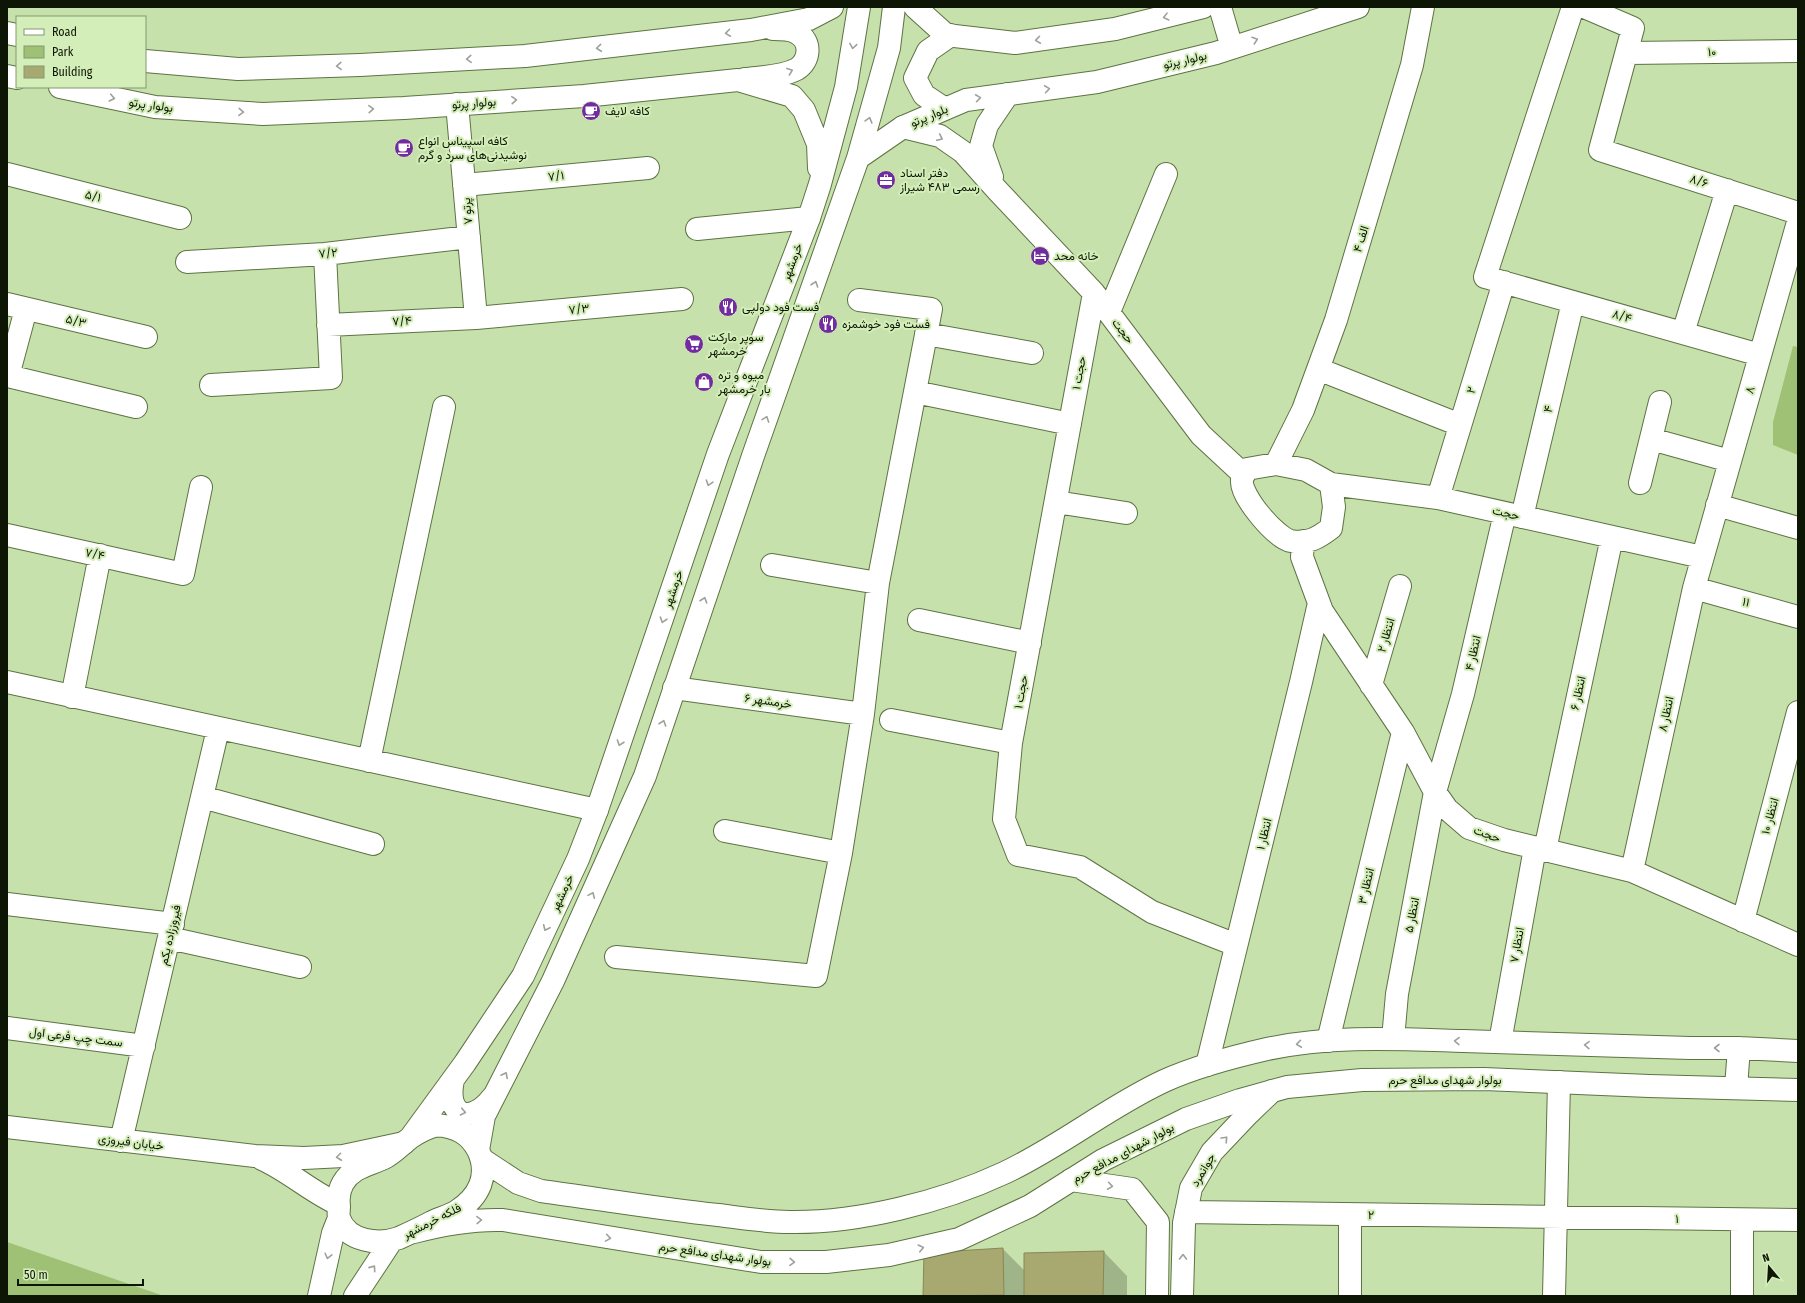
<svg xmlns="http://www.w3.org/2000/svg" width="1805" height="1303" viewBox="0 0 1805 1303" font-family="'Fira Sans Condensed',Vazirmatn,sans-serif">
<rect width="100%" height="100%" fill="#c7e1ac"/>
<!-- green -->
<path fill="#9ec175" d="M 1793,346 L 1798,347 L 1798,455 L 1773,445 L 1773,422 Z
M 7,1242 L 164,1296 L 7,1296 Z"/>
<!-- shadow -->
<path fill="#0003" d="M 1003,1249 L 1025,1271 L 1104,1252 L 1127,1276 L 1127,1296 L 924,1296 L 925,1254 Z"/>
<!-- building -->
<path fill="#a8a971" stroke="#888852" d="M 1003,1248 L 1004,1295 L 923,1296 L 924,1253 Z
M 1104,1251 L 1103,1296 L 1024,1296 L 1024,1253 Z"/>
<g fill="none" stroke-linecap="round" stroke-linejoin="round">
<defs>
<path id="minor" d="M 1573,7 L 1485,277 L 1760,355
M 1584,7 L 1633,28 L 1600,150 L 1798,213
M 1627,53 L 1798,51
M 457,104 L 476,318
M 903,127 L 940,136 L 963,152 L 997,190 L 1094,293 L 1201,435 L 1244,475
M 7,174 L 180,218
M 992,177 L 981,146 L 987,125 L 1008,94
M 464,185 L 648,168
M 697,229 L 809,218
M 187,262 L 325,254 L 469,237
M 1094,293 L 1011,743 L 1004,819 L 1018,855 L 1080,867 L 1152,912 L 1236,945
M 7,304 L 146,337
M 26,309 L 8,376 L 136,407
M 1109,312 L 1166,174
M 328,325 L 476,318 L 682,299
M 1683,333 L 1727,190
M 926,334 L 1032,353
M 1318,369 L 1460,425
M 211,385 L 331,378 L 325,254
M 915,392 L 1070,424
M 1651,439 L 1730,461
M 1276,464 L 1303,410 L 1336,320 L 1412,65 L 1423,7
M 1276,464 L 1306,470 L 1331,484 L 1334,507 L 1331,528 C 1318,538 1308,544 1291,541 C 1276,538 1240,496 1242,480 C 1242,477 1245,472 1247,469 Z
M 1640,483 L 1660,402
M 1331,484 L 1438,498 L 1702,557
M 1438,498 L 1504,282
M 1056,502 L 1126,513
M 1717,505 L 1798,528
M 1522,517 L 1573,302
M 7,535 L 183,574 L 201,487
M 1303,541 L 1302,557 L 1322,611 L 1403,732 L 1435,792 L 1447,809 L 1469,828 L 1504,840 L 1632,871 L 1798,945
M 772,565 L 878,583
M 1694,588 L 1798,617
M 919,620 L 1030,643
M 7,682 L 597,810
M 1371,685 L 1400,586
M 674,688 L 863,714
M 72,697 L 100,555
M 891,720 L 1011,743
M 369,761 L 444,407
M 202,797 L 373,844
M 725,831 L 841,853
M 1545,850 L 1612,537
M 1632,871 L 1694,588 L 1798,222
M 7,904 L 173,924
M 1743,921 L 1798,712
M 169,938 L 300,967
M 616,957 L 816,976 L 841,853 L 863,714 L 878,583 L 931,309 L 859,300
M 7,1028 L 144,1046
M 1393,1039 L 1397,994 L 1435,792 L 1463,694 L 1505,513
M 1328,1041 L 1403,732
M 1500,1042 L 1535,848
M 1207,1065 L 1301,682 L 1319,603
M 7,1127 L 255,1156 L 304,1158 L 343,1156 L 404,1143
M 121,1141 L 218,729
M 262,1159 C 289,1171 311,1192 338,1204
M 1071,1180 L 1132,1189 L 1158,1222 L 1157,1296
M 1186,1212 L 1798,1220
M 1182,1296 L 1184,1223 L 1191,1188 L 1212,1152 L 1248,1114 L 1272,1091
M 1350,1296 L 1350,1215
M 1554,1296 L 1559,1082
M 1742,1296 L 1742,1220"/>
<path id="major" d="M 915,7 L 946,35 L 1015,43 L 1115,29 L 1203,7
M 1220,7 L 1232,48
M 7,33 L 17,35
M 145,61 L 238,69 L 360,65 L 525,56 L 751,30 L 809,19 L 832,7
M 7,76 L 17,78
M 745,79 C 761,77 782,77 797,69 C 810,61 812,41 797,33 C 791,29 781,29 773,29
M 60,87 L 155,107 L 263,114 L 404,108 L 584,96 L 738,80 L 792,96 L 804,110 L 818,144 L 819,168
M 945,109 L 924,95 L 915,78 L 928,51 L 951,35
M 858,158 L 903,127 L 966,100 L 1097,82 L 1216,53 L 1358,7
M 453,1080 C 445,1117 471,1125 492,1098
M 1736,1087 L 1739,1048
M 437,1125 C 456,1127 469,1133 478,1150 C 490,1175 479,1197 457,1211 C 449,1216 440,1218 432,1222 C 421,1228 410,1233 399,1238 C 379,1245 347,1242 339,1218 C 338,1215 339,1210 339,1206 C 338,1198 339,1190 343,1183 C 353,1166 371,1165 386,1157 C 395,1152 402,1144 410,1138 C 418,1132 427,1128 437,1125 Z
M 411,1137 L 465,1063 L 523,976 L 578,859 L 597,810 L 718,454 L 809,218 L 820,184 L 846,87 L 859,7
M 478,1150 L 484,1116 L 553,981 L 645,776 L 753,456 L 858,158 L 889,48 L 894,7
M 483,1160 L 518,1183 L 541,1191 C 600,1199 659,1209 718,1215 C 742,1218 766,1222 790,1222 C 858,1223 942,1202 1004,1173 C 1060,1147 1108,1107 1164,1081 C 1197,1066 1232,1057 1267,1049 C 1332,1035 1398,1039 1463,1041 C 1539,1044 1615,1046 1690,1048 L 1739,1048 L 1798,1051
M 414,1232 C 444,1224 471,1219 503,1220 L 761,1262 L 826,1262 L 889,1255 L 959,1239 L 1030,1206 L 1103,1160 L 1186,1119 L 1240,1100 L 1287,1087 L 1362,1080 L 1484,1079 L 1649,1086 L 1798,1090
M 319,1296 L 333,1233 L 339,1218
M 355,1296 L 392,1240"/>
</defs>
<!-- minor casing -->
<use href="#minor" stroke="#5d7343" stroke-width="24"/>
<!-- major casing -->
<use href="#major" stroke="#5d7343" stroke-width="24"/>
<!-- minor -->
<use href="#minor" stroke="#fff" stroke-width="22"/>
<!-- major -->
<use href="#major" stroke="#fff" stroke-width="22"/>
</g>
<!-- one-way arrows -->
<defs><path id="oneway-chevron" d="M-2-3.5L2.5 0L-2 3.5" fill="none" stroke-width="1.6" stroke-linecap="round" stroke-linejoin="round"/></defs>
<g stroke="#9ea19b">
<use href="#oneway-chevron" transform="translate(1166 17) rotate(166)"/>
<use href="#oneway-chevron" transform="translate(728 33) rotate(172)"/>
<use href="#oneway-chevron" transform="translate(1038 40) rotate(172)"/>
<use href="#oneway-chevron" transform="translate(1255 40) rotate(-18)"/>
<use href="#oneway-chevron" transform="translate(853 46) rotate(99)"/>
<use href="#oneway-chevron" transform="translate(599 48) rotate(174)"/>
<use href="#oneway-chevron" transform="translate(469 59) rotate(177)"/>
<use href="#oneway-chevron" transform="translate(339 66) rotate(178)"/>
<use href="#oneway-chevron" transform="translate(790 71) rotate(-20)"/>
<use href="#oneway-chevron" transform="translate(1047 89) rotate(-8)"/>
<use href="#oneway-chevron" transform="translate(112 98) rotate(12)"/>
<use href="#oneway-chevron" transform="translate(978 98) rotate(-8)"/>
<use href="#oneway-chevron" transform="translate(514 100) rotate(-4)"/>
<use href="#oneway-chevron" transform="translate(371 109) rotate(-2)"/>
<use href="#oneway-chevron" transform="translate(241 112) rotate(3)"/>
<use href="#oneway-chevron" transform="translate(869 120) rotate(-74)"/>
<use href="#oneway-chevron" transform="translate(940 138) rotate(25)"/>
<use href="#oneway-chevron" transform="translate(815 284) rotate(-71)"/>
<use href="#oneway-chevron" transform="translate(766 419) rotate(-70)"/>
<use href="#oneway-chevron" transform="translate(709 483) rotate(108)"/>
<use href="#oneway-chevron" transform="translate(704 600) rotate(-71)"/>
<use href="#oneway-chevron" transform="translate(663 620) rotate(109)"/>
<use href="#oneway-chevron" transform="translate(663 723) rotate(-71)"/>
<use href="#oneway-chevron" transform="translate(620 743) rotate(109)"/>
<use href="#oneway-chevron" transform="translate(592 895) rotate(-66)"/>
<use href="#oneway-chevron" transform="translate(546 928) rotate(115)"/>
<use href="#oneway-chevron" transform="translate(1457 1041) rotate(-178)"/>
<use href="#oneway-chevron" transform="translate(1299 1044) rotate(172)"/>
<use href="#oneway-chevron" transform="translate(1587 1045) rotate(-178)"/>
<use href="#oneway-chevron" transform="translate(1717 1048) rotate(180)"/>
<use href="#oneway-chevron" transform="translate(505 1075) rotate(-63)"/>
<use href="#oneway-chevron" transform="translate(463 1112) rotate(12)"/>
<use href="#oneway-chevron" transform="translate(1225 1139) rotate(-47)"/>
<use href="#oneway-chevron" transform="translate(339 1157) rotate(173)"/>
<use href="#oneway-chevron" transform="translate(1110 1186) rotate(8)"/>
<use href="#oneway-chevron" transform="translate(479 1220) rotate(-2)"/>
<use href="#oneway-chevron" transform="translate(608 1238) rotate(9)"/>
<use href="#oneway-chevron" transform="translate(921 1248) rotate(-13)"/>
<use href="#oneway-chevron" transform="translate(328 1256) rotate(104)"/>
<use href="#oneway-chevron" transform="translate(1183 1257) rotate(-89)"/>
<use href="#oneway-chevron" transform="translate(792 1262) rotate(1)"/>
<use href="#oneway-chevron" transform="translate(373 1268) rotate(-55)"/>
</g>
<!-- icons -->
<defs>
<symbol id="cafe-disc" viewBox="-11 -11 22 22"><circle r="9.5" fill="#722c9f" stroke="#d4eeb9"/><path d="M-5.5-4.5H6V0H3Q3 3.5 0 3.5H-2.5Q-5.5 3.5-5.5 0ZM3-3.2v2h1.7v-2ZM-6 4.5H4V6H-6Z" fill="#fff"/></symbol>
<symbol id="office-disc" viewBox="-11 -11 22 22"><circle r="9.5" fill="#722c9f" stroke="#d4eeb9"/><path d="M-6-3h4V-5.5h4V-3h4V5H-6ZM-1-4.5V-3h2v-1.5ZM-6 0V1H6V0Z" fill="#fff"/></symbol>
<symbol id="hotel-disc" viewBox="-11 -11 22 22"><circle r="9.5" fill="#722c9f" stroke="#d4eeb9"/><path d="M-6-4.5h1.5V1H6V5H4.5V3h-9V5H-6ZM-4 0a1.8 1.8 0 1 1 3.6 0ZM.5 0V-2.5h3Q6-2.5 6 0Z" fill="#fff"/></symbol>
<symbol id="restaurant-disc" viewBox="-11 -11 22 22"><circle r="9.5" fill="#722c9f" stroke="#d4eeb9"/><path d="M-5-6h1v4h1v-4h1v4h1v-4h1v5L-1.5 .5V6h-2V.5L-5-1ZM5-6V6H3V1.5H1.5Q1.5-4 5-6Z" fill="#fff"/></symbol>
<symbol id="supermarket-disc" viewBox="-11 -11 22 22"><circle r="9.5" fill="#722c9f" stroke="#d4eeb9"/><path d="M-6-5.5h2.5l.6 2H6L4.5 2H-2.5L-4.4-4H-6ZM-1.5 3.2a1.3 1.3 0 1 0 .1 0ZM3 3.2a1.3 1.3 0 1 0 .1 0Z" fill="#fff"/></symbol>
<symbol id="shop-disc" viewBox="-11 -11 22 22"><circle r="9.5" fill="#722c9f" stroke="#d4eeb9"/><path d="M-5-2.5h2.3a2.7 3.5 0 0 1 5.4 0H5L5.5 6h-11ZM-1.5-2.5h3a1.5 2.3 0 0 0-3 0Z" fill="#fff"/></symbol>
</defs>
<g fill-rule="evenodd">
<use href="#cafe-disc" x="580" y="100" width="22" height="22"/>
<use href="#cafe-disc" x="393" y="137" width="22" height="22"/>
<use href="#office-disc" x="875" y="169" width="22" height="22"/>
<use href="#hotel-disc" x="1029" y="245" width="22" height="22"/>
<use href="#restaurant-disc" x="717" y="296" width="22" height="22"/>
<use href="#restaurant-disc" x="817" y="313" width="22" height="22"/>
<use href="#supermarket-disc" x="683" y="333" width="22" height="22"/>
<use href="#shop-disc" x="693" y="371" width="22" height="22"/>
</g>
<g text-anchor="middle" stroke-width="4" stroke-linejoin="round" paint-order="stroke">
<!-- street labels -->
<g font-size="12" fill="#0d1504" stroke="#d4eeb9">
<text transform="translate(1712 52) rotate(-1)" y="4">۱۰</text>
<text transform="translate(1185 60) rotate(-13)" y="4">بولوار پرتو</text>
<text transform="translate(474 103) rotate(-4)" y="4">بولوار پرتو</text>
<text transform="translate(151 105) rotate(8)" y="4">بولوار پرتو</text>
<text transform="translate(929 116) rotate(-23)" y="4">بلوار پرتو</text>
<text transform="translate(556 176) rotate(-5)" y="4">۷/۱</text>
<text transform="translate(1699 181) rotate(18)" y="4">۸/۶</text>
<text transform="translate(93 196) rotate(14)" y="4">۵/۱</text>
<text transform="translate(467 211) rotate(-95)" y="4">پرتو ۷</text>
<text transform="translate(1361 239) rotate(-73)" y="4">۴ الف</text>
<text transform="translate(328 253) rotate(-5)" y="4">۷/۲</text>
<text transform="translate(792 262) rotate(-69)" y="4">خرمشهر</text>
<text transform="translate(579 309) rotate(-5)" y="4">۷/۳</text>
<text transform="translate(1622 316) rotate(16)" y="4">۸/۴</text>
<text transform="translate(76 321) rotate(13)" y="4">۵/۳</text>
<text transform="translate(402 321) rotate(-3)" y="4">۷/۴</text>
<text transform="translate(1123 331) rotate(53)" y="4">حجت</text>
<text transform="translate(1079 373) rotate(-80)" y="4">حجت ۱</text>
<text transform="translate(1471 390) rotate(-73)" y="4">۲</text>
<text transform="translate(1750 390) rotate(-74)" y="4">۸</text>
<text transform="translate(1548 409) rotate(-77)" y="4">۴</text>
<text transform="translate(1506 513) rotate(13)" y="4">حجت</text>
<text transform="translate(95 554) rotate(12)" y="4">۷/۴</text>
<text transform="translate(673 589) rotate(-71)" y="4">خرمشهر</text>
<text transform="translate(1746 602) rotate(16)" y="4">۱۱</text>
<text transform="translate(1386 635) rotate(-74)" y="4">انتظار ۲</text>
<text transform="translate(1473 653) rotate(-77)" y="4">انتظار ۴</text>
<text transform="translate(1021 692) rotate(-80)" y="4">حجت ۱</text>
<text transform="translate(1578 693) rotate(-78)" y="4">انتظار ۶</text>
<text transform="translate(768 701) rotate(8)" y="4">خرمشهر ۶</text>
<text transform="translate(1666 714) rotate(-78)" y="4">انتظار ۸</text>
<text transform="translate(1770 816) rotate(-75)" y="4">انتظار ۱۰</text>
<text transform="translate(1264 834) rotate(-76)" y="4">انتظار ۱</text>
<text transform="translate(1487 834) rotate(20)" y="4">حجت</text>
<text transform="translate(1366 886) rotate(-77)" y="4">انتظار ۳</text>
<text transform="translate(562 893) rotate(-65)" y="4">خرمشهر</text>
<text transform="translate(1412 915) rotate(-79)" y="4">انتظار ۵</text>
<text transform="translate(170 935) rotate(-77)" y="4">فیروززاده یکم</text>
<text transform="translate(1517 945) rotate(-80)" y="4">انتظار ۷</text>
<text transform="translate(76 1037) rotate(7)" y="4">سمت چپ فرعی اول</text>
<text x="1445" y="1084">بولوار شهدای مدافع حرم</text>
<text transform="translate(131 1142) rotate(7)" y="4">خیابان فیروزی</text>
<text transform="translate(1123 1153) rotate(-28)" y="4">بولوار شهدای مدافع حرم</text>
<text transform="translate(1203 1170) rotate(-59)" y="4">جوانمرد</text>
<text transform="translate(1371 1215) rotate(1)" y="4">۲</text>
<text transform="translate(1677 1219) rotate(1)" y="4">۱</text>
<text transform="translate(432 1221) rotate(-27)" y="4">فلکه خرمشهر</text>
<text transform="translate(715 1254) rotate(8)" y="4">بولوار شهدای مدافع حرم</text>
</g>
<!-- poi labels -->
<g font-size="12" fill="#0d1504" stroke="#d4eeb9" text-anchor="start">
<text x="605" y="115">کافه لایف</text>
<text x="418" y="145">كافه اسپیناس انواع<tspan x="418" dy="14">نوشیدنی‌های سرد و گرم</tspan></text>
<text x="900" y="177">دفتر اسناد<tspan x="900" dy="14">رسمی ۴۸۳ شیراز</tspan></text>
<text x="1054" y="260">خانه محد</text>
<text x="742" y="311">فست فود دولپی</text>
<text x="842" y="328">فست فود خوشمزه</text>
<text x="708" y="341">سوپر مارکت<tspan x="708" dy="14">خرمشهر</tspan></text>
<text x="718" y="379">میوه و تره<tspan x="718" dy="14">بار خرمشهر</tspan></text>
</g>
</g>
<!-- border -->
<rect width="1805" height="1303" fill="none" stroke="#0d1504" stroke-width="16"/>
<!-- legend -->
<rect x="16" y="16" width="130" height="72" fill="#d4eeb9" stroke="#849771"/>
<rect x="24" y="29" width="20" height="6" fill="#ffffff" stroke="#849771"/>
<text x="52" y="36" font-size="12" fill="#0d1504">Road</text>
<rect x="24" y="46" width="20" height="12" fill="#9ec175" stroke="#849771"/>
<text x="52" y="56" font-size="12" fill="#0d1504">Park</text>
<rect x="24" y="66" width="20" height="12" fill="#a8a971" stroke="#849771"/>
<text x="52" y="76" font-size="12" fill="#0d1504">Building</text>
<!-- north arrow -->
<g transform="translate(1769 1267) rotate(342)" stroke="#d4eeb9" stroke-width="3" paint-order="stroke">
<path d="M0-3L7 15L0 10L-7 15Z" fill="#0d1504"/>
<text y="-6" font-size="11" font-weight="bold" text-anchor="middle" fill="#0d1504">N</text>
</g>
<!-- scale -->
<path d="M18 1279v6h125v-6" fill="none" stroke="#0d1504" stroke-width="2"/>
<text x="24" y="1279" font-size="12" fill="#0d1504" stroke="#d4eeb9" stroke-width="3" paint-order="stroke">50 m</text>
</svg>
